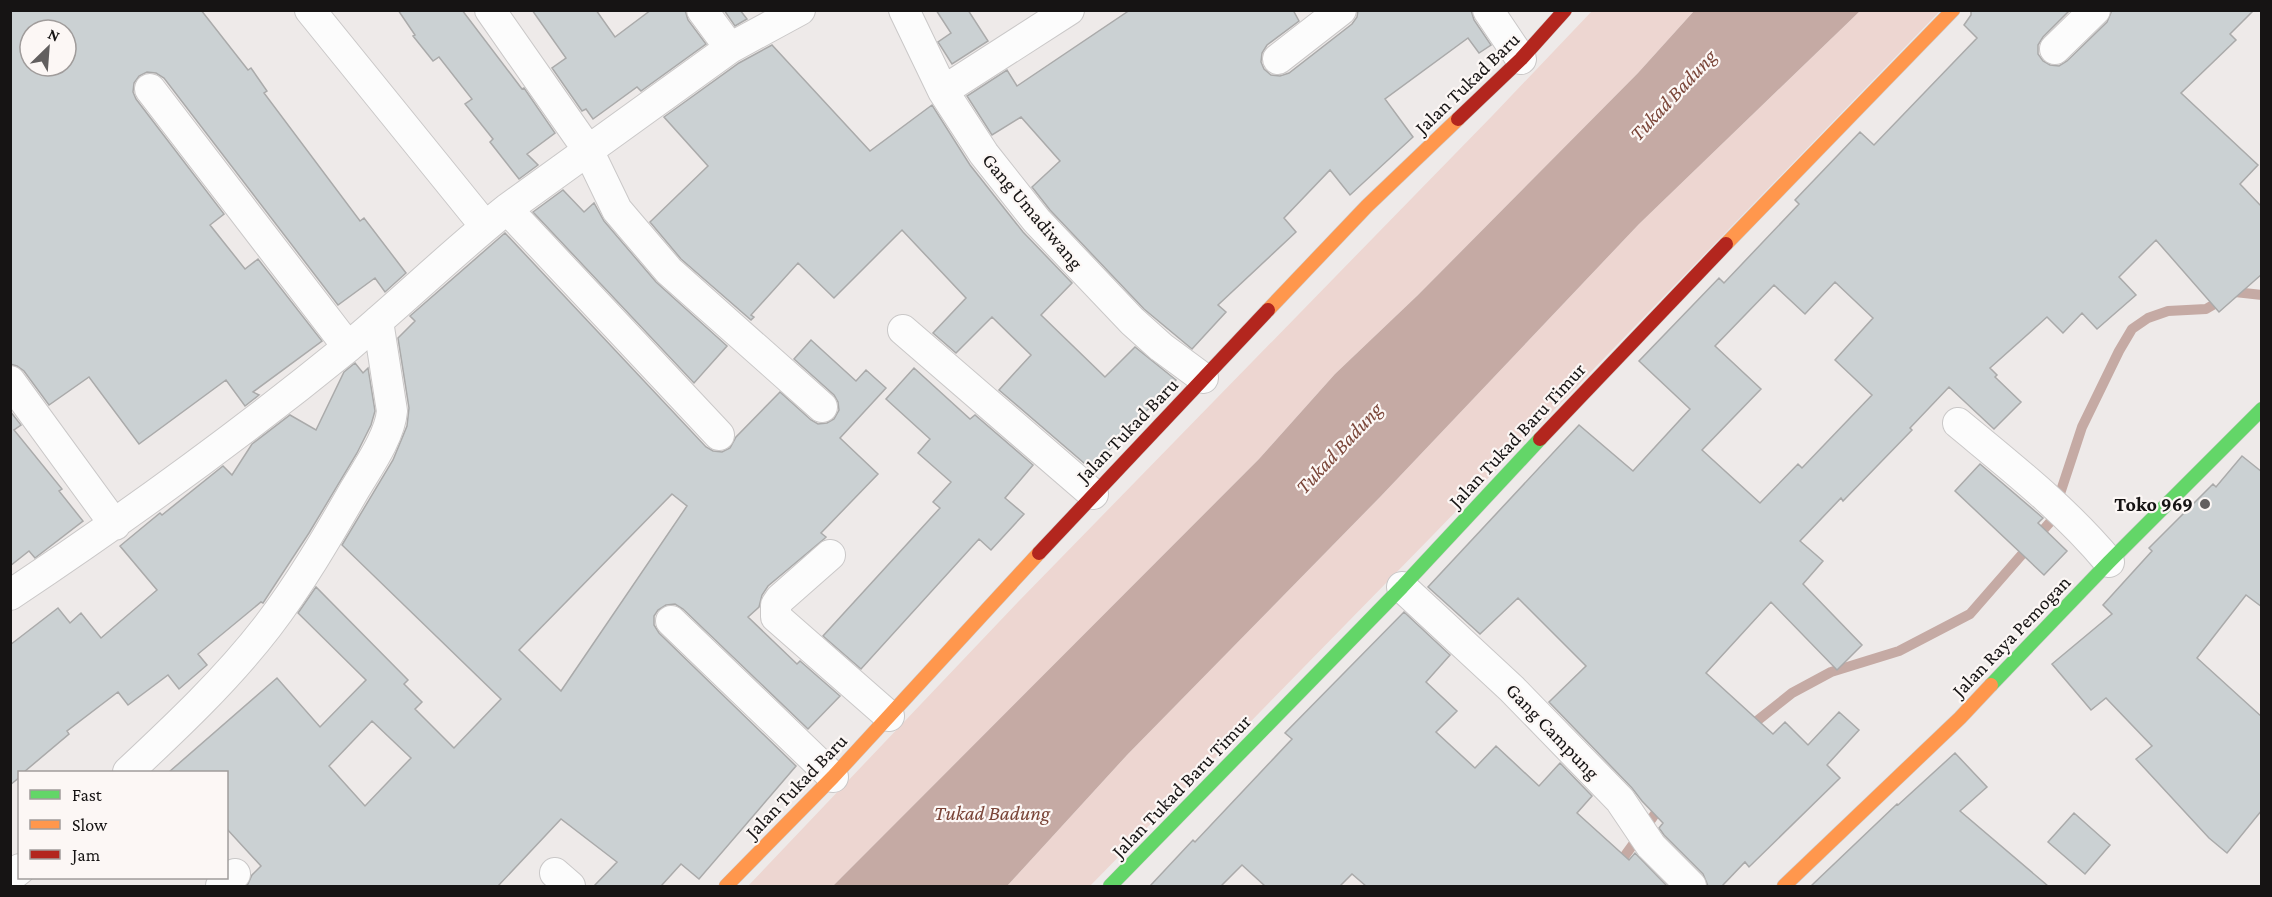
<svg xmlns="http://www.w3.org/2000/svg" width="2272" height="897" viewBox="0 0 2272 897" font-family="'Crimson Pro',serif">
<rect width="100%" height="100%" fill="#eeeae9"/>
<!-- green -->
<path fill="#edd6d1" d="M 1592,11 L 1694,11 L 1638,73 L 1418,295 L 1335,374 L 1259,459 L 833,886 L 748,886 L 1018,602 L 1493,115 Z
M 1860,11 L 1940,11 L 1433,535 L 1090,886 L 1007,886 L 1127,755 L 1381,496 L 1639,224 Z"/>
<!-- water -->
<path fill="#c5aaa4" d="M 1694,11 L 1860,11 L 1639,224 L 1381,496 L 1127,755 L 1007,886 L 833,886 L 1259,459 L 1335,374 L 1418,295 L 1638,73 Z"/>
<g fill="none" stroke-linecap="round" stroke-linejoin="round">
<!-- stream -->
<path stroke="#c5aaa4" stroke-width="10" d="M 1748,728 L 1792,693 L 1831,672 L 1899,651 L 1970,614 L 2051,521 L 2082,427 L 2119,351 L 2132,329 L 2148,318 L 2168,311 L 2206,309 L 2235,292 L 2262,295
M 1603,886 L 1663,803"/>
</g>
<!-- building -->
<path fill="#cbd1d3" stroke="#aaa" stroke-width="1.5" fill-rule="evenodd" d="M 10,10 L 201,10 L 248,70 L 251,68 L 267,91 L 264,93 L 360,221 L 364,218 L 406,273 L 385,292 L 375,278 L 338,305 L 164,78 L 156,73 L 147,72 L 139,76 L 134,83 L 133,92 L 136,99 L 224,214 L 210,225 L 245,269 L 258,259 L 322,341 L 253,392 L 259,395 L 245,406 L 226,380 L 139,444 L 89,377 L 49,405 L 24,371 L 17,366 L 10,364 ZM 30,30 L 66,30 L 66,66 L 30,66 Z
M 398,10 L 462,10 L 522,89 L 524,88 L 555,133 L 527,154 L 538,165 L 519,179 L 490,142 L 493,139 L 465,104 L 472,99 L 439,57 L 433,61 L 413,36 L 415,35 Z
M 532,10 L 596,10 L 615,37 L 651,10 L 685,10 L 688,20 L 706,44 L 641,91 L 637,87 L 593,119 L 586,109 L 582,111 L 552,68 L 566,58 Z
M 724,10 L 740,10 L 747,19 L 735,26 Z
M 936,10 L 968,10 L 988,41 L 952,64 L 938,42 L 951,33 Z
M 1130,10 L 1293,10 L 1299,21 L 1267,45 L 1262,53 L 1261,62 L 1264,69 L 1271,75 L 1280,76 L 1289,73 L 1352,24 L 1357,17 L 1358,10 L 1471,10 L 1474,20 L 1491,45 L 1479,53 L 1468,38 L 1385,99 L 1413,137 L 1350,195 L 1330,170 L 1284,218 L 1296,232 L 1218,305 L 1226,312 L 1192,349 L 1144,309 L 1050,210 L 1032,187 L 1060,161 L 1021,117 L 992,135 L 967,96 L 1007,70 L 1017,86 Z
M 1971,10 L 2070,10 L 2043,37 L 2038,45 L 2038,54 L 2043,61 L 2050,65 L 2059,66 L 2067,61 L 2107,22 L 2112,10 L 2254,10 L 2230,34 L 2236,40 L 2181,93 L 2258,165 L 2240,184 L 2262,207 L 2262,274 L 2219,312 L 2156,240 L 2119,277 L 2136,295 L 2097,329 L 2082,313 L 2063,333 L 2047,317 L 1990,368 L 1997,375 L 1995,377 L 2021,402 L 1994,429 L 1949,387 L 1910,428 L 1912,430 L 1843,501 L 1841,498 L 1800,541 L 1823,561 L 1803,584 L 1862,645 L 1837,670 L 1771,602 L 1706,673 L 1773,734 L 1785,722 L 1808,745 L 1839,712 L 1859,730 L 1827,765 L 1840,778 L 1749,867 L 1745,862 L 1722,886 L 1708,886 L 1703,874 L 1664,835 L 1659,828 L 1663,823 L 1642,801 L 1632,788 L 1549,702 L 1586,666 L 1518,598 L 1480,634 L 1428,587 L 1579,425 L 1633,471 L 1690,409 L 1639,361 L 1719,278 L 1724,283 L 1799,204 L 1795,200 L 1860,132 L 1874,145 L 1977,38 L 1964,25 L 1971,15 ZM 1835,282 L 1873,318 L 1835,360 L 1872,395 L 1802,468 L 1798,464 L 1760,503 L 1702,450 L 1761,389 L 1715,346 L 1774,285 L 1805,314 Z
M 772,45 L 870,151 L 932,105 L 970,165 L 1023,232 L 1072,283 L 1041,315 L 1105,377 L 1135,347 L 1176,380 L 1091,469 L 999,390 L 1031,355 L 992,317 L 956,353 L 933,333 L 966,298 L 902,230 L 834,298 L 798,263 L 751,315 L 754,317 L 751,320 L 681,259 L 650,222 L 708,166 L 664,117 L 739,63 Z
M 563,190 L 584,212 L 594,203 L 604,221 L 656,282 L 727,346 L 694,383 L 533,212 Z
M 505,233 L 706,447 L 713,451 L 722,452 L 730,448 L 736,437 L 780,392 L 811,420 L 818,424 L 827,423 L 834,419 L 839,410 L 838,402 L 834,395 L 794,359 L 811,340 L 856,381 L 866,370 L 886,388 L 840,438 L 878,474 L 821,533 L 826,537 L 824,539 L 768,586 L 762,595 L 759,607 L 748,617 L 797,664 L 800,661 L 840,696 L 808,729 L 683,609 L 675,604 L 666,605 L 658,610 L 654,616 L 654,625 L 659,633 L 796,766 L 699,879 L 681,864 L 661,886 L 594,886 L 617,862 L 561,819 L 498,886 L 247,886 L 252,875 L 261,866 L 226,828 L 226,772 L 169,772 L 277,678 L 320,727 L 366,680 L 298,613 L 316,587 L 408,680 L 404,684 L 422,702 L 415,709 L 454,748 L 501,699 L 342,545 L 393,460 L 407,426 L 409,408 L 398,338 L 415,321 L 410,316 ZM 672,494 L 687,506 L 561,691 L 519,650 ZM 372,721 L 411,758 L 365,806 L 329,766 Z
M 355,363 L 363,373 L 368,368 L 375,411 L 371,425 L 357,453 L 309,533 L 263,603 L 261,602 L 198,654 L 207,665 L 179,689 L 168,675 L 128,705 L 118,692 L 67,731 L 69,734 L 24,772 L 20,772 L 20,777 L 10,785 L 10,645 L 58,608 L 70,623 L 81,613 L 101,638 L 157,590 L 120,546 L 160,513 L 162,515 L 223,466 L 232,475 L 252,444 L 290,415 L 316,430 L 344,372 Z
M 914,368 L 970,419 L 975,415 L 1033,465 L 1005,498 L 1024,514 L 991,550 L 979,539 L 861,669 L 823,636 L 940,508 L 933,502 L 951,482 L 918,453 L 930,439 L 886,399 Z
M 10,411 L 21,425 L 14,430 L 62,489 L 59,491 L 83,521 L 35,558 L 29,551 L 10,566 Z
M 2242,456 L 2262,472 L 2262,607 L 2246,595 L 2197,658 L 2262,717 L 2262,810 L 2227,853 L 2209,838 L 2136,759 L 2152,746 L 2106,698 L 2091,710 L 2052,664 L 2112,614 L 2103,605 L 2152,551 L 2149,548 L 2213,484 L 2216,487 Z
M 1980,464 L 2043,518 L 2038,523 L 2067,551 L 2044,575 L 1955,491 Z
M 1404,612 L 1450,655 L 1426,682 L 1457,711 L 1436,732 L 1475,768 L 1496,746 L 1539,786 L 1560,763 L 1592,796 L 1577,813 L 1629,860 L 1635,853 L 1667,886 L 1366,886 L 1352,874 L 1340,886 L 1265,886 L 1242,865 L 1221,886 L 1150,886 L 1193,840 L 1195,842 L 1292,739 L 1285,733 Z
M 1955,753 L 1987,787 L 1960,811 L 2048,886 L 1811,886 L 1897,804 L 1898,805 Z
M 2074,813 L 2110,845 L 2085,874 L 2048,842 Z"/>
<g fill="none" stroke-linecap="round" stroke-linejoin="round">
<defs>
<path id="street" d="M 310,10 L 485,226
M 490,10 L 588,150 L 617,210 L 669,271 L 822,407
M 702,10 L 730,48
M 904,10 L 943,91 L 984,154 L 1037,221 L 1132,321 L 1161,347 L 1203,378
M 1488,10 L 1521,59
M 2055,49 L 2095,10
M 1278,59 L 1341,10
M 150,89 L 348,347
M 943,91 L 1069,10
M 507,209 L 719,435
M 903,330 L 1093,494
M 10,381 L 115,525
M 1958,423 C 2011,467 2065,509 2109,562
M 830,555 L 780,599 L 776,605 L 776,617 L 889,716
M 1402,587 L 1512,689 L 1620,800 L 1651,846 L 1691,886
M 10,595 C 127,517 240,435 348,347 C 402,302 452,253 507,209 L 730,48 L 800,10
M 671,621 L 833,777
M 128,772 C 176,727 226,680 267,627 C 300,584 328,536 355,489 C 368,467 390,436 392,411 L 378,321
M 555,873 L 570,886
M 10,877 L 20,869
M 221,886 L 235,874"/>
<path id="fast" d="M 1991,685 L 2109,562 L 2262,409
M 1110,886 L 1402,587 L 1540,439"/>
<path id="slow" d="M 1726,244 L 1953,10
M 1268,310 L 1367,206 L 1458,119
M 726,886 L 833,777 L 1039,553
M 1784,886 L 1960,718 L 1991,685"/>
<path id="jam" d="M 1458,119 L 1521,59 L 1565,10
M 1540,439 L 1726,244
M 1039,553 L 1268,310"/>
</defs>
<!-- street casing -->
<use href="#street" stroke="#cac8c8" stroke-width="32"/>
<!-- fast casing -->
<use href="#fast" stroke="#cac8c8" stroke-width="15"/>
<!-- slow casing -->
<use href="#slow" stroke="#cac8c8" stroke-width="15"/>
<!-- jam casing -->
<use href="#jam" stroke="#cac8c8" stroke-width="15"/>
<!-- street -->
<use href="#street" stroke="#fcfcfc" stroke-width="30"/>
<!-- fast -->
<use href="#fast" stroke="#63d668" stroke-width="14"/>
<!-- slow -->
<use href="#slow" stroke="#ff974d" stroke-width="14"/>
<!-- jam -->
<use href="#jam" stroke="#b3261e" stroke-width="14"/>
</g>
<!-- markers -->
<circle fill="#625f5f" stroke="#fcf7f5" stroke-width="2" cx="2205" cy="504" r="6"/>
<g text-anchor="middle" stroke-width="4.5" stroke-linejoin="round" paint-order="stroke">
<!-- street labels -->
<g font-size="20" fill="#161414" stroke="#fcf7f5">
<text transform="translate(1467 83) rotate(-44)" y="7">Jalan Tukad Baru</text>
<text transform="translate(1033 211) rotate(50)" y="7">Gang Umadiwang</text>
<text transform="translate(1127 430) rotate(-46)" y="7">Jalan Tukad Baru</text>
<text transform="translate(1517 435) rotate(-47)" y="7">Jalan Tukad Baru Timur</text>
<text transform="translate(2011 636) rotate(-46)" y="7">Jalan Raya Pemogan</text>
<text transform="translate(1553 731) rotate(46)" y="7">Gang Campung</text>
<text transform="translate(796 786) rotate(-46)" y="7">Jalan Tukad Baru</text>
<text transform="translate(1181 786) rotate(-46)" y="7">Jalan Tukad Baru Timur</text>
</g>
<!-- poi labels -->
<g font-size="20" font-weight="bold" fill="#161414" stroke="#fcf7f5" text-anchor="end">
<text x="2193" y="511">Toko 969</text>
</g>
<!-- water labels -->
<g font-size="21" font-style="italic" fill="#7a4538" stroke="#fcf7f5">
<text transform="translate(1673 95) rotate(-47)" y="7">Tukad Badung</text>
<text transform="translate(1339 448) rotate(-47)" y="7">Tukad Badung</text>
<text x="992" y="820">Tukad Badung</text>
</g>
</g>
<!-- border -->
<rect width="2272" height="897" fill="none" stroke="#161414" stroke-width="24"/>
<!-- legend -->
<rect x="18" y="771" width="210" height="108" fill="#fcf7f5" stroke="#a09c9b" stroke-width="1.5"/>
<rect x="30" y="790" width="30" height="9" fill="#63d668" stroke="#a09c9b" stroke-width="1.5"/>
<text x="72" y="801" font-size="18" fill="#161414">Fast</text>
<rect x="30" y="820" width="30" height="9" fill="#ff974d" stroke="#a09c9b" stroke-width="1.5"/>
<text x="72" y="831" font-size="18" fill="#161414">Slow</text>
<rect x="30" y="850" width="30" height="9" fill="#b3261e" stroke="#a09c9b" stroke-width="1.5"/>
<text x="72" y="861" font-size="18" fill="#161414">Jam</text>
<!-- north arrow -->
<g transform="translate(48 48) rotate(25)"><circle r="28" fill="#fcf7f5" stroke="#a09c9b" stroke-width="1.5"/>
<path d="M0-4.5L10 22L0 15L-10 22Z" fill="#625f5f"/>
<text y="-9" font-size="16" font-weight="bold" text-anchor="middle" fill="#161414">N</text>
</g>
</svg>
